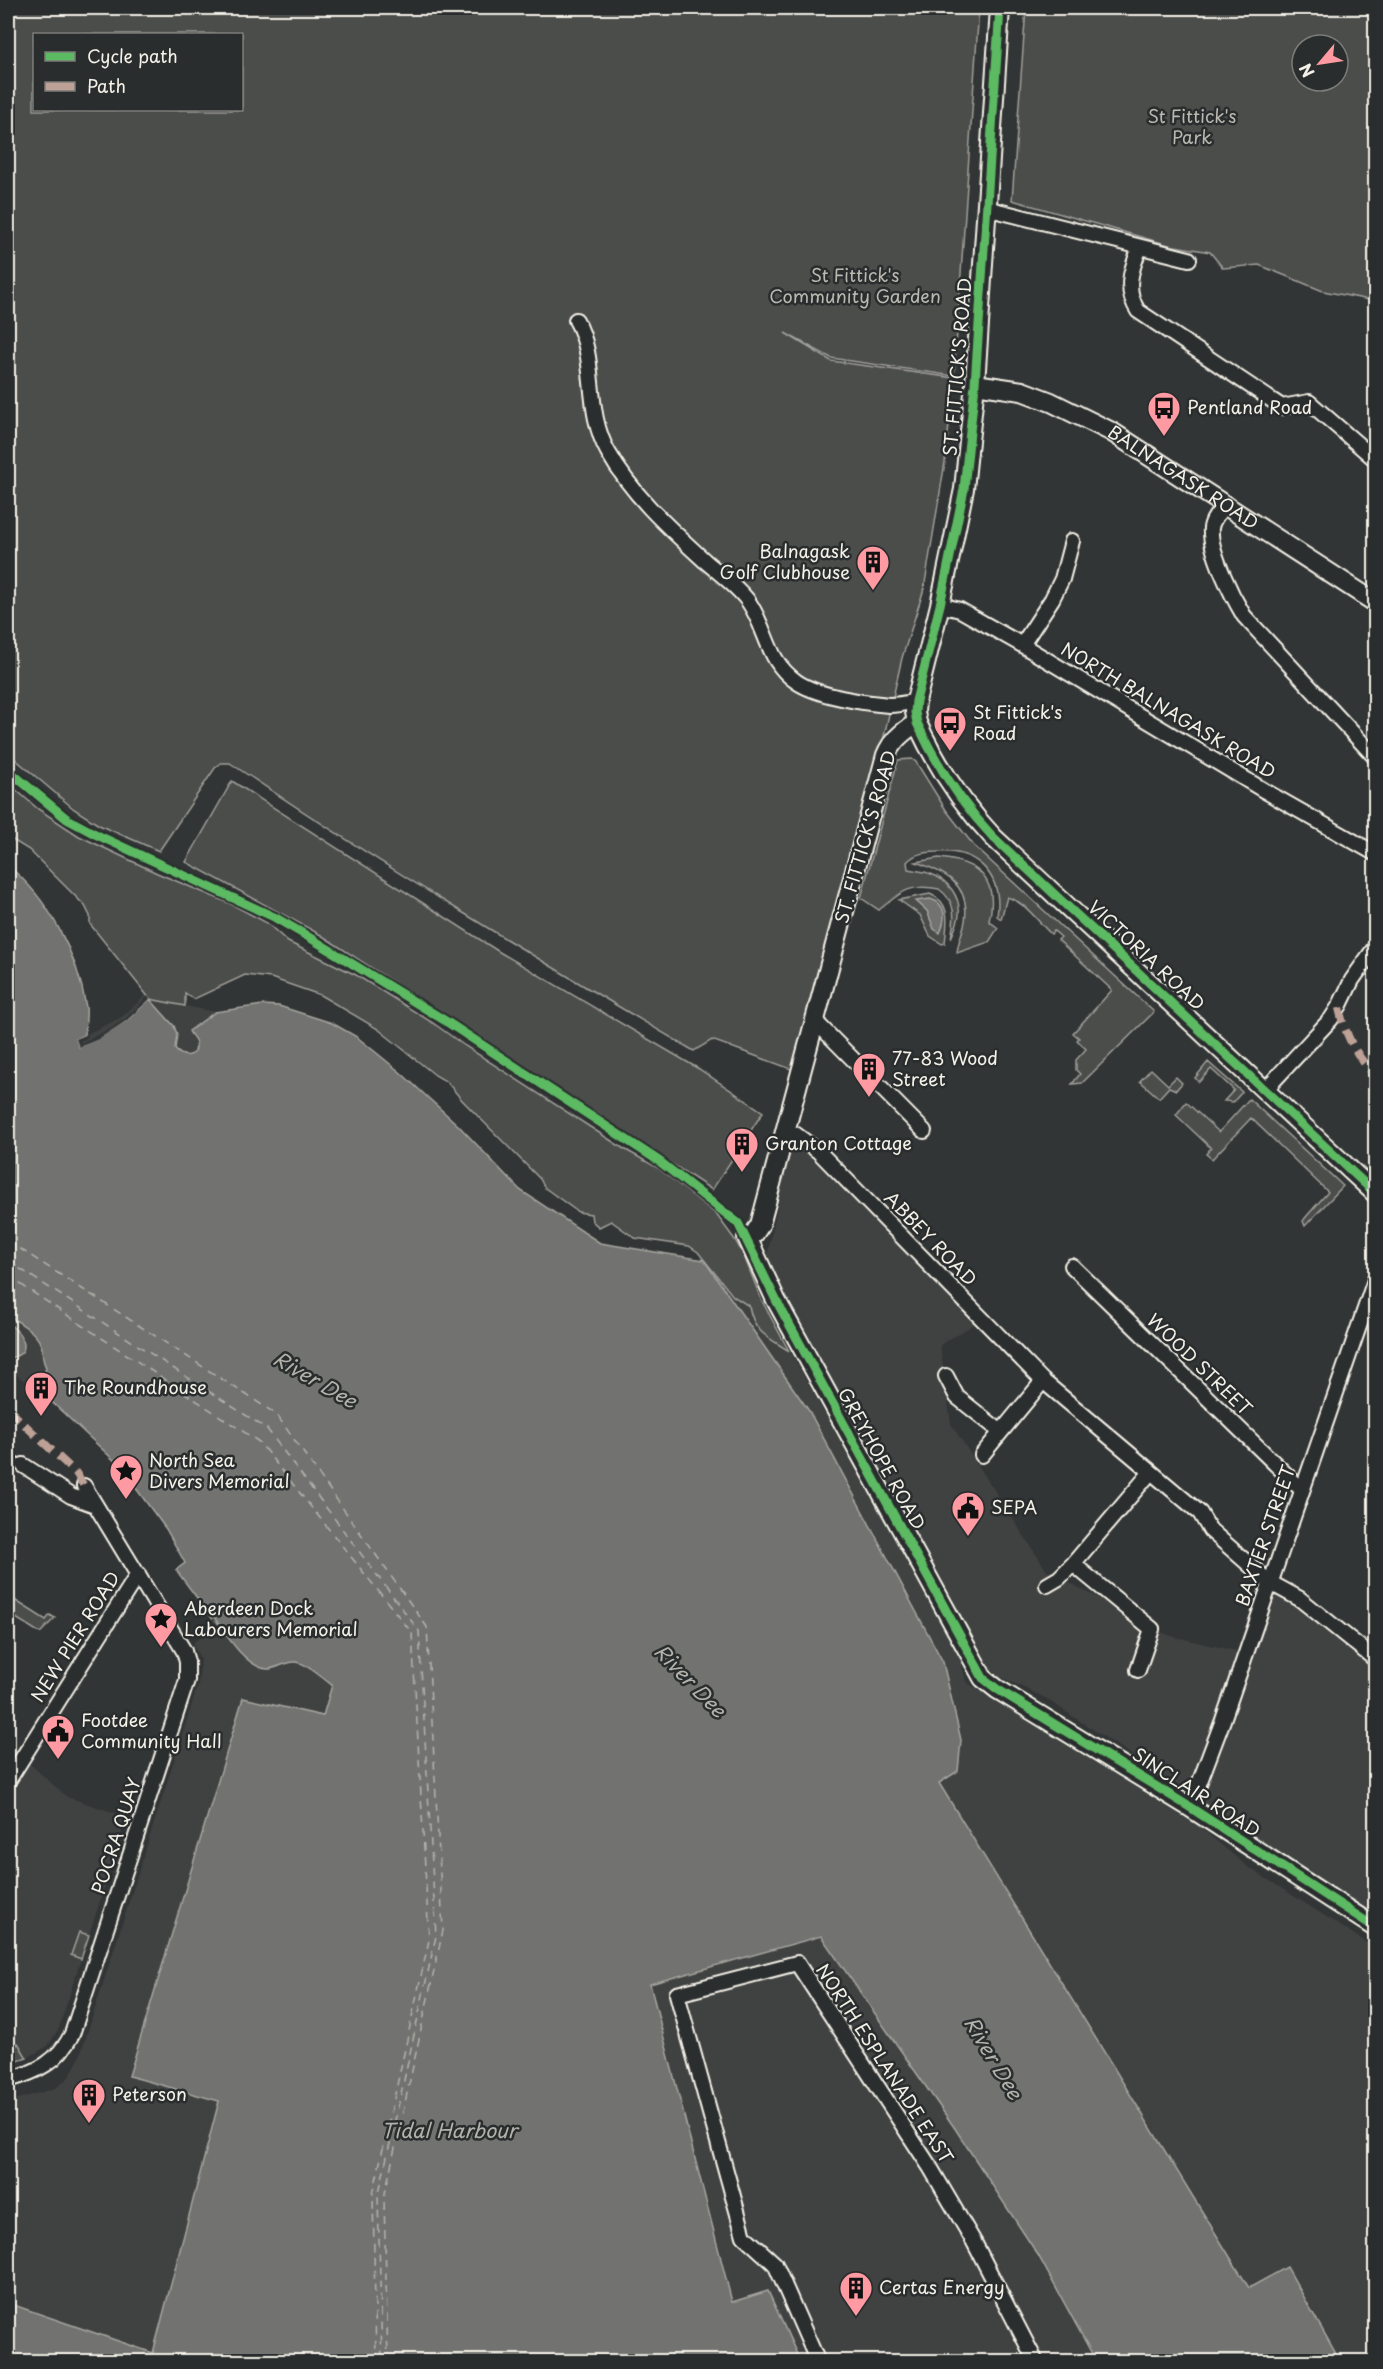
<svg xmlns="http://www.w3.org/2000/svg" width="1383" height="2369" viewBox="0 0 1383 2369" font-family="'Playpen Sans',sans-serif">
<rect width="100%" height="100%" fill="#323535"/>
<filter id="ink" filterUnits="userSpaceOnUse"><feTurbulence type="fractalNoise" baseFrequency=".0167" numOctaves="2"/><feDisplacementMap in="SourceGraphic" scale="12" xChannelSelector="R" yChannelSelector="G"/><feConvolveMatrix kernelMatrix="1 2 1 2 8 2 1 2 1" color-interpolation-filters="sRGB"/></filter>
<g filter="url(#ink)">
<!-- built -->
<path fill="#404242" d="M 8,866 L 27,885 L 50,913 L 68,951 L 86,1009 L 85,1035 L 122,1017 L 147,994 L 150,999 L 215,1012 L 263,1005 L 279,1006 L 319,1018 L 357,1037 L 380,1054 L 459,1126 L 520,1190 L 600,1243 L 704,1260 L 761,1299 L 945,1630 L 961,1661 L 966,1682 L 1198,1826 L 1248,1867 L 1375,1948 L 1375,2361 L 8,2361 L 8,2102 L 56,2088 L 69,2077 L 79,2059 L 198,1685 L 201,1660 L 193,1645 L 195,1641 L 218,1628 L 176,1570 L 185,1563 L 166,1529 L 118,1464 L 51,1400 L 8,1369 Z
M 791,1144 L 807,1150 L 853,1199 L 981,1320 L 940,1345 L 951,1424 L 1047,1571 L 1112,1605 L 1118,1612 L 1152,1629 L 1175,1637 L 1245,1653 L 1269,1582 L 1375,1660 L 1375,1915 L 1209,1809 L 1135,1757 L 1045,1698 L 996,1675 L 968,1641 L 766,1261 Z
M 22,1757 L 67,1797 L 127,1817 L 89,1935 L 79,1932 L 71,1955 L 81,1959 L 59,2028 L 48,2046 L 27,2058 L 8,2064 L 8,1781 Z"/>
<!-- green -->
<path fill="#4b4d4c" stroke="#a09f9a" stroke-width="1.5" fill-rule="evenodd" d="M 8,8 L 979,8 L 954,376 L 831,358 L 785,333 L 831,361 L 954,378 L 945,462 L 924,589 L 902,658 L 881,749 L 811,1000 L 794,1070 L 712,1040 L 694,1051 C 537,959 381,865 230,763 L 221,763 L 215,768 L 159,851 L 99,825 L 74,809 L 8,753 ZM 34,34 L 242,34 L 242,110 L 34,110 Z
M 1026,8 L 1375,8 L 1375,301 L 1323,291 L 1259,265 L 1223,268 L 1210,252 L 1169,245 L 1012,200 ZM 1302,45 L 1338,45 L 1338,81 L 1302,81 Z
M 912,759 L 916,762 L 946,810 L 974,846 L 1154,1012 L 1082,1083 L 1072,1084 L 1080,1074 L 1076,1070 L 1076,1060 L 1086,1049 L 1077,1040 L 1079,1038 L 1073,1033 L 1112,990 L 1058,940 L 1061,937 L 1054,931 L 1051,934 C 1036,920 1027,903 1007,897 L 1001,919 L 997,916 C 1003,876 978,849 937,852 C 926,852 915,853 907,862 L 908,869 C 916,871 924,871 931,874 C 948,880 961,897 959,915 C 958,923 954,931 951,938 C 955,918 957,902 939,889 C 908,883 900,893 879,910 L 861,898 L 898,760 Z
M 232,781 L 501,953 L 699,1069 L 763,1112 L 712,1190 L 321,935 L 186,862 Z
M 8,783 L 38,809 L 79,836 L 157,873 L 231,904 L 267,923 L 288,942 L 356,975 L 433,1023 L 465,1046 L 624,1149 L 658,1168 L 716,1214 L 735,1240 L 744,1256 L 761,1299 L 789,1351 C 768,1337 754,1333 749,1306 L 733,1296 L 698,1252 L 689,1246 L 635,1238 L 611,1221 L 599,1227 L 592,1221 L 591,1214 L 578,1212 L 545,1188 L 540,1179 L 462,1100 L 447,1082 L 435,1075 L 378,1029 L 320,995 L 271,978 L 245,975 L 194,999 L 185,993 L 185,1006 L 150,999 L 90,924 L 90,916 L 85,906 L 29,850 L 8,837 Z
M 939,858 C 979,862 999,879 989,921 L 998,928 L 989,942 L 957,953 C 958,941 963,932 965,921 C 971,884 944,872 916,862 Z
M 930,894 C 952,903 947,923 945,943 L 942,944 L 930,936 L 920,915 L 899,900 Z
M 1208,1062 L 1242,1092 L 1233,1102 L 1224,1101 L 1234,1090 L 1211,1069 L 1199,1082 L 1195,1078 Z
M 1151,1069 L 1168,1085 L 1176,1077 L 1182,1083 L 1176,1090 L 1169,1087 L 1159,1098 L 1140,1081 Z
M 1249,1099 L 1343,1186 L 1305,1226 L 1303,1221 L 1306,1217 L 1328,1192 L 1251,1118 L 1212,1159 L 1206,1154 L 1211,1148 L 1176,1115 L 1186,1102 L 1219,1132 Z
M 8,1596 L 46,1620 L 50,1615 L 55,1618 L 40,1633 L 8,1613 Z
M 79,1932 L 89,1935 L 81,1959 L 71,1955 Z
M 18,2043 L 27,2058 L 8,2064 L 8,2055 Z"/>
<!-- water -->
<path fill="#727370" stroke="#a6a5a0" stroke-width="1.5" d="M 8,866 C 49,898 78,956 86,1007 C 87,1016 85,1026 85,1035 L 76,1039 L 79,1047 L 126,1021 L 150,999 L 174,1026 L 177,1034 L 175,1049 C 181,1058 197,1059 196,1044 C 196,1039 191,1036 189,1031 L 215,1012 L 263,1005 L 279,1006 L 332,1023 L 357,1037 L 400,1072 L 459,1126 L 520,1190 L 600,1243 L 704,1260 L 809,1411 L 943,1662 L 961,1740 L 958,1771 L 939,1783 L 1249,2288 L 1287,2267 L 1340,2361 L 1096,2361 L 1038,2255 L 954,2127 L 821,1936 L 650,1984 L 732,2302 L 768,2291 L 800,2361 L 19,2362 L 8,2357 L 8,2303 L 153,2353 L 219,2101 L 129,2076 L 243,1698 L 323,1716 L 332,1685 C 322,1678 308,1664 296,1662 C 287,1661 278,1668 269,1669 C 248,1670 225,1634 214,1617 L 212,1618 L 176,1570 L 185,1563 L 166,1529 L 118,1464 L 40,1391 L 46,1367 C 42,1360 43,1356 42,1348 C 38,1332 21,1324 8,1315 Z
M 930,899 C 947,903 946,919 940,933 L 934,929 L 927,911 L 916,901 Z
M 8,1323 C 23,1334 35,1354 8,1358 Z"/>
<!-- pier -->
<path fill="#323535" d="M 148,996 L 150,999 L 126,1021 L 98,1039 L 79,1047 L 76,1039 L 88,1034 L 87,1038 L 80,1041 L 81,1043 L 111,1028 L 125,1019 Z"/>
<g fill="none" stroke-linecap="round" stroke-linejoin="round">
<!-- ferry -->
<path stroke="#b3b2ac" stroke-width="1.5" stroke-dasharray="8 6" stroke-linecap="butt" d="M 8,1241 L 276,1414 L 427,1627 L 443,1930 L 384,2198 L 388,2362
M 8,1261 L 267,1429 L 419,1631 L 436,1936 L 378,2197 L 382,2362
M 8,1276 L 259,1442 L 412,1633 L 429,1940 L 373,2194 L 376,2362"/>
<defs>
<path id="minor" d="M 986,208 L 1189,259
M 1140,247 C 1131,270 1124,289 1138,311 L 1282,407 L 1309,402 L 1376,460
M 576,320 C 598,358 584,410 608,452 C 632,495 669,528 705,561 C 719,573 737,586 748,601 C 768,630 766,661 797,682 C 818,696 863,703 889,705 C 898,705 907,703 916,701
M 1226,504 C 1220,511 1212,519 1211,528 C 1209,551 1232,596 1244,616 L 1376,758
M 940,605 L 960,610 L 1022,645 L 1265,791 L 1376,854
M 1022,645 L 1052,599 L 1062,579 L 1072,541
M 815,1021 L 924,1131
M 1265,1090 L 1331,1019 L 1340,1005 L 1352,980 L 1376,946
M 785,1132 L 795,1134 L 818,1151 L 1043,1381 L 1200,1513 L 1210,1530 L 1269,1582 L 1300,1599 L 1376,1660
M 1072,1266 L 1301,1489
M 946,1376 L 957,1397 L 1001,1432
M 982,1455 L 1043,1381
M 23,1465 L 71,1496 L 95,1505
M 1047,1585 L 1059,1578 L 1073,1564
M 1138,1670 L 1152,1629 L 1073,1564 L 1150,1473
M 8,1781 L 138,1574
M 1188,1806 L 1194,1797 L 1223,1720 L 1376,1277
M 8,2080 C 37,2072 58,2062 72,2034 L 187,1680 L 187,1662 L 184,1651 L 84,1486
M 818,2362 L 775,2264 L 744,2236 L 677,1994 L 797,1963 L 930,2167 L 974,2242 L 1036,2362"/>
<g id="tertiary">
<path d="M 1000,8 L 975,384 L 964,489 L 940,605 L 916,701 L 915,712 L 917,723 C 936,764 962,804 993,837 L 1376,1194"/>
<path id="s1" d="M 975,384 L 1022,391 L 1051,402 L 1112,432 L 1376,603"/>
<path d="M 917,723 C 903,731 892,740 886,755 L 760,1225 L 754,1234 L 747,1237 L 776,1300 L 983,1678 L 997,1689 L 1188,1806 L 1376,1928"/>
</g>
</defs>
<!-- minor casing -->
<use href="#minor" stroke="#f4f1e8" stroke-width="18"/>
<!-- tertiary casing -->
<use href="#tertiary" stroke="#f4f1e8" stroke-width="22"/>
<!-- minor -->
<use href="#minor" stroke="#2a2d2e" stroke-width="14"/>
<!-- tertiary -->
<use href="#tertiary" stroke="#2a2d2e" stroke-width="18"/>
<!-- quiet -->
<path stroke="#bda197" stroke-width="8" stroke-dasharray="15 8" stroke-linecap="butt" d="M 1339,1008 C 1345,1034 1356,1057 1376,1076
M 8,1409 L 76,1473 L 84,1486"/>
<defs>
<path id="cycleway" d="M 1000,8 L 975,384 L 964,489 L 940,605 L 916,701 L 915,712 L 917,723 C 936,764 962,804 993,837 L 1376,1194
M 8,770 L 67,819 L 97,835 L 274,917 L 307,936 L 444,1020 L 659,1161 L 738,1223 L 776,1300 L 983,1678 L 997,1689 L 1188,1806 L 1376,1928"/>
</defs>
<!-- cycleway casing -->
<use href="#cycleway" stroke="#2a2d2e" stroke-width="13"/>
<!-- cycleway -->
<use href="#cycleway" stroke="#5cba63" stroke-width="9"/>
</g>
</g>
<!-- icons -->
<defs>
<symbol id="bus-pin" viewBox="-11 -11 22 30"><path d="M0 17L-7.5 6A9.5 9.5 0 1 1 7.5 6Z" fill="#ff9aa2" stroke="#2a2d2e"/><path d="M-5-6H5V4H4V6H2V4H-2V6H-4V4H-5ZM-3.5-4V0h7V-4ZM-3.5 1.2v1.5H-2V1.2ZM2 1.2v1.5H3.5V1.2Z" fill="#111"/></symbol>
<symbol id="building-pin" viewBox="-11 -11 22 30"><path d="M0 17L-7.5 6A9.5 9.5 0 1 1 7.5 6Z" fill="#ff9aa2" stroke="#2a2d2e"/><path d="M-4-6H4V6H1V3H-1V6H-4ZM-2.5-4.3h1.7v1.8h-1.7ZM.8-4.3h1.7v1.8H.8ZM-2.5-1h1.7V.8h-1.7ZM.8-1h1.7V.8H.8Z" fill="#111"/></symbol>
<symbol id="sight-pin" viewBox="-11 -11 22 30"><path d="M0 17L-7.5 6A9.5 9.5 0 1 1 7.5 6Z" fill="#ff9aa2" stroke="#2a2d2e"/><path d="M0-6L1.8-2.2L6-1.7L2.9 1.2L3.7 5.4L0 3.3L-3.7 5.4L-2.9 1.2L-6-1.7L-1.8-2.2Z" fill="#111"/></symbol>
<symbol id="civic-pin" viewBox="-11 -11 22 30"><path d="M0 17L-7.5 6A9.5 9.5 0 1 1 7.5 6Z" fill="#ff9aa2" stroke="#2a2d2e"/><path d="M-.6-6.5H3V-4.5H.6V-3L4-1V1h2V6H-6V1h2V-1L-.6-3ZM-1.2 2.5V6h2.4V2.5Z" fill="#111"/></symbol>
</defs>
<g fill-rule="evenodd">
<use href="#bus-pin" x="1145" y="389" width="38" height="52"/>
<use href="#building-pin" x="854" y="543" width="38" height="52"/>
<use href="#bus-pin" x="931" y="704" width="38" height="52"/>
<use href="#building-pin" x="850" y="1050" width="38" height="52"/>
<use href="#building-pin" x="723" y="1125" width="38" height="52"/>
<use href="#building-pin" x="22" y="1369" width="38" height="52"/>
<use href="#sight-pin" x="107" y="1452" width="38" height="52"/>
<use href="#civic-pin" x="949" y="1489" width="38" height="52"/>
<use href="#sight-pin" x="142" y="1600" width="38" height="52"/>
<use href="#civic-pin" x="39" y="1712" width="38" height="52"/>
<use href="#building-pin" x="70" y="2076" width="38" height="52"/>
<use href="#building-pin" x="837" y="2269" width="38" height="52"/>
</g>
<g text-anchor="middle" stroke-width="5" stroke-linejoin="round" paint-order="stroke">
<!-- park labels -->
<g font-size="18" fill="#b9b8b1" stroke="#2a2d2e">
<text x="1192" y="123">St Fittick's<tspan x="1192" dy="21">Park</tspan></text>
<text x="855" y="282">St Fittick's<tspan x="855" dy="21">Community Garden</tspan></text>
</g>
<!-- street labels -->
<g font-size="18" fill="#f4f1e8" stroke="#2a2d2e">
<text transform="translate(958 367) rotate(-85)" y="6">ST. FITTICK'S ROAD</text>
<text dy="6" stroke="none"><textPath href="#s1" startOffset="231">BALNAGASK ROAD</textPath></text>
<text transform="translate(1168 711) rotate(31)" y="6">NORTH BALNAGASK ROAD</text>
<text transform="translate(866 837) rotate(-74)" y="6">ST. FITTICK'S ROAD</text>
<text transform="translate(1146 956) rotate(43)" y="6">VICTORIA ROAD</text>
<text transform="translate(930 1239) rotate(46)" y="6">ABBEY ROAD</text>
<text transform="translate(1199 1365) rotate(44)" y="6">WOOD STREET</text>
<text transform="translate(881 1459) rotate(61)" y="6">GREYHOPE ROAD</text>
<text transform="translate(1266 1536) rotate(-71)" y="6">BAXTER STREET</text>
<text transform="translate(76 1637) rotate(-58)" y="6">NEW PIER ROAD</text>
<text transform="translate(1196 1793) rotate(33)" y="6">SINCLAIR ROAD</text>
<text transform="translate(117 1836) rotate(-72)" y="6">POCRA QUAY</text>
<text transform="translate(884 2064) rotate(57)" y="6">NORTH ESPLANADE EAST</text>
</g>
<!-- poi labels -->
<g font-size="18" fill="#f4f1e8" stroke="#2a2d2e" text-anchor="start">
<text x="1187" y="414">Pentland Road</text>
<text x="850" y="558" text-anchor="end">Balnagask<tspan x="850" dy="21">Golf Clubhouse</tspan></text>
<text x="973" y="719">St Fittick's<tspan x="973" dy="21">Road</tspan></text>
<text x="892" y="1065">77-83 Wood<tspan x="892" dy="21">Street</tspan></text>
<text x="765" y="1150">Granton Cottage</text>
<text x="64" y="1394">The Roundhouse</text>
<text x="149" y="1467">North Sea<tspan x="149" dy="21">Divers Memorial</tspan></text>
<text x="991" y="1514">SEPA</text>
<text x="184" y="1615">Aberdeen Dock<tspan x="184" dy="21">Labourers Memorial</tspan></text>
<text x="81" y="1727">Footdee<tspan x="81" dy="21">Community Hall</tspan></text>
<text x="112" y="2101">Peterson</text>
<text x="879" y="2294">Certas Energy</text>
</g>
<!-- water labels -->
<g font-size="20" font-style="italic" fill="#b3b2ac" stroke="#2a2d2e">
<text transform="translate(315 1380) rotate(30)" y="7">River Dee</text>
<text transform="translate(690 1681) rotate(46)" y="7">River Dee</text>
<text transform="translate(993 2058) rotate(59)" y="7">River Dee</text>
<text x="449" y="2138">Tidal Harbour</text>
</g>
</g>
<!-- margin -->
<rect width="1383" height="2369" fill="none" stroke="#2a2d2e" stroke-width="30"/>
<rect x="15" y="15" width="1353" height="2339" fill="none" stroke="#f4f1e8" stroke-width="2" filter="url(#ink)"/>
<!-- legend -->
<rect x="33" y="33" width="210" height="78" fill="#2a2d2e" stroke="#7b7b78" stroke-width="1.5"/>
<rect x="45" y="52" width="30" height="9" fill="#5cba63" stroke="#7b7b78" stroke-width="1.5"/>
<text x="87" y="63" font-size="18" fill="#f4f1e8">Cycle path</text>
<rect x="45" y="82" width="30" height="9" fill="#bda197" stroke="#7b7b78" stroke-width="1.5"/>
<text x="87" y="93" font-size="18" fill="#f4f1e8">Path</text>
<!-- north arrow -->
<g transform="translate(1320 63) rotate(241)"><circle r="28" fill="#2a2d2e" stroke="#7b7b78" stroke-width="1.5"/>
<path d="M0-4.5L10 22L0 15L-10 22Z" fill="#ff9aa2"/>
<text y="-9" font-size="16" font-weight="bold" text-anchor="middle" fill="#f4f1e8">N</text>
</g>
</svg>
